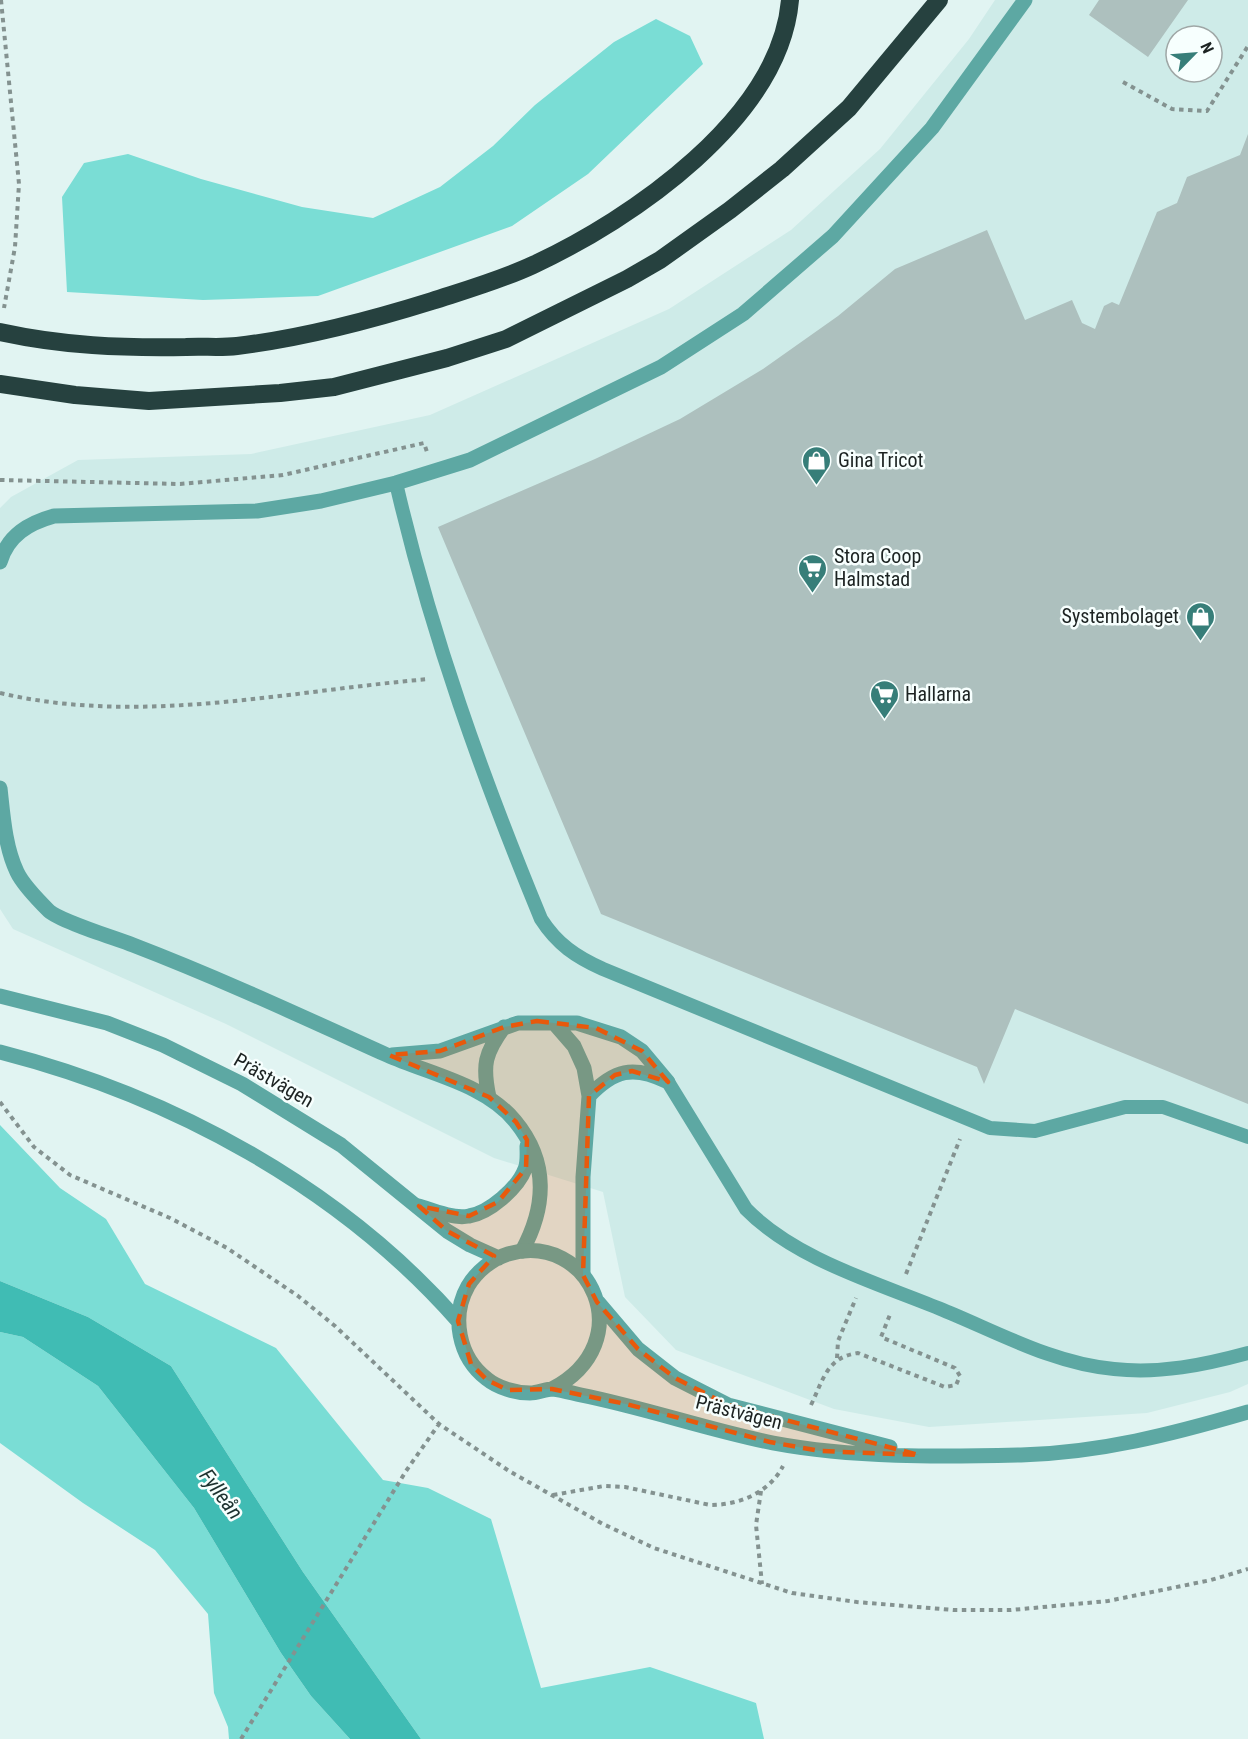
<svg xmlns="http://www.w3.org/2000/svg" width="1248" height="1739" viewBox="0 0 1248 1739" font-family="'Roboto Condensed',sans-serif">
<rect width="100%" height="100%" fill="#e1f4f2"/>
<!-- built -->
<path fill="#ceebe8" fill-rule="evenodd" d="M 995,0 L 1248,0 L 1248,1384 L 1230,1392 L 1147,1413 L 929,1427 L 834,1409 L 676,1350 L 625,1297 L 603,1192 L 494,1158 L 226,1024 L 13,929 L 0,909 L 0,508 L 11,497 L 78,460 L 251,454 L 430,415 L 669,309 L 791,230 L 880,149 L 969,39 ZM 1176,36 L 1212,36 L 1212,72 L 1176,72 Z"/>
<!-- green -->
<path fill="#7addd5" d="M 656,19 L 690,36 L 703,64 L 588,174 L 512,226 L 318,296 L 203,300 L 67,292 L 62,197 L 84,163 L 128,154 L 201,179 L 302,207 L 373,218 L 440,187 L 493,146 L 535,105 L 614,42 Z
M 0,1125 L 60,1188 L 106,1219 L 145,1284 L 276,1348 L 383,1480 L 428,1488 L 491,1519 L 541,1688 L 650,1667 L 756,1703 L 764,1739 L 421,1739 L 303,1572 L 171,1366 L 88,1317 L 0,1281 Z
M 0,1332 L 23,1337 L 98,1386 L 194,1508 L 281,1653 L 311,1696 L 350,1739 L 229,1739 L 228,1727 L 214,1693 L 208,1614 L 155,1550 L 83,1503 L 0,1443 Z"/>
<!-- water -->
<path fill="#40bcb4" d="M 0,1281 L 88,1317 L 171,1366 L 303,1572 L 421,1739 L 350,1739 L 311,1696 L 281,1653 L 194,1508 L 98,1386 L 23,1337 L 0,1332 Z"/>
<!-- building -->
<path fill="#adc0be" d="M 1099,0 L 1188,0 L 1148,57 L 1089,15 Z
M 1248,134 L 1248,1104 L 1015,1009 L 984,1084 L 977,1067 L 601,914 L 438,527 L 595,459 L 680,419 L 763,369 L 838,316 L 895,269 L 987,230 L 1025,320 L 1072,300 L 1082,323 L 1095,329 L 1104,306 L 1112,302 L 1119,305 L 1157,212 L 1177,203 L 1187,177 L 1240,155 Z"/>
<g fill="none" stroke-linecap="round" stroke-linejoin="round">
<!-- path -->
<path stroke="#849290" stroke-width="4" stroke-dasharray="4.5 4.5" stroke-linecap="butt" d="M 1,0 L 19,184 L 15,247 L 4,308
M 1123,82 L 1172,109 L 1207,111 L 1248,46
M 0,480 L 180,484 L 283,475 L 424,443 L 427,452
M 0,693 C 141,726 287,691 429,679
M 0,1102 L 34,1147 L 70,1175 L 170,1218 L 227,1248 L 298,1296 L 335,1326 L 439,1424 L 509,1471 L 603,1524 L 654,1548 L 792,1593 L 857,1602 L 953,1610 L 1011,1610 L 1108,1601 L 1211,1580 L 1248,1569
M 906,1274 L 960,1139
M 837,1358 L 838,1341 L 856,1298
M 811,1405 C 823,1380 827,1357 858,1353 L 945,1387 L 956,1385 L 960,1376 L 955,1368 L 881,1337 L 891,1312
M 761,1491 L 756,1525 L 762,1584
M 553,1495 L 604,1486 L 625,1487 L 710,1505 C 739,1505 769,1493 783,1466
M 241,1739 L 406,1471 L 439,1424"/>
<!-- service -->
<path stroke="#5da8a3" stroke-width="14" d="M 396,483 C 431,634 482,776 541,919 C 557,944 576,957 603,969 L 990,1128 L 1035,1131 L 1125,1107 L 1163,1107 L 1248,1137
M 668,1082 L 746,1209 C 796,1260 878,1283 943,1310 C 997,1332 1054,1364 1114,1369 C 1160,1374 1204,1365 1248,1353"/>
<!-- minor -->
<path stroke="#5da8a3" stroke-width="15" d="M 0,562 C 8,535 29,523 54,516 L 257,511 L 321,501 L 396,483 L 470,460 L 661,367 L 743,314 L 833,236 L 932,128 L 1025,0
M 0,788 C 3,815 5,847 17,872 C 23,885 39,901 49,911 C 60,921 115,938 133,945 C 219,978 303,1017 387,1055 C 429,1074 485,1084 515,1121 C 549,1162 546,1207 522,1251
M 554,1023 L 574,1046 L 584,1068 L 589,1096 L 583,1177 L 583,1275
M 392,1055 L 440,1051 L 518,1023 L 577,1023 L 621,1037 L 642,1051 L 668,1082
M 589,1096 C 614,1070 633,1065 666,1081
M 489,1097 C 482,1065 485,1053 504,1027
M 419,1206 C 434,1211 454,1219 469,1216 C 489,1213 518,1188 525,1169 C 528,1163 527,1153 527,1146"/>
<!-- tertiary -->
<path stroke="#5da8a3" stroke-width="15" d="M 0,996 L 107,1023 L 163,1045 L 242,1084 L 341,1145 L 447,1231 L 470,1245 L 499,1258
M 0,1052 C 172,1096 340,1187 458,1321
M 598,1302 L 638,1349 L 675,1378 L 728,1405 L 890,1447
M 552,1389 C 642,1342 590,1230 508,1254 C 492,1259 477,1271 468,1286 C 451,1316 458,1357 487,1379 C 498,1388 516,1393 530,1393 C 538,1393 545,1389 553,1389 C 562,1390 572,1393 581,1395 C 646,1408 708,1430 773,1443 C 853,1458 939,1457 1021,1455 C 1099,1453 1173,1434 1248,1412"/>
<!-- motorway -->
<path stroke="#26413f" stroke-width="18" d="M 0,332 C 64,346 121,348 186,347 C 203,346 220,348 237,346 C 304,338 368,321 432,301 C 466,290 501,280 533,265 C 632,219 780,118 790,0
M 0,384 L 75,395 L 149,401 L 280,393 L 334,387 L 447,358 L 506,339 L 627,279 L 660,260 L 730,210 L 782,169 L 849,108 L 939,0"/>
</g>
<!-- marked area -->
<path fill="#e8590c" fill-opacity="0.2" stroke="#e8590c" stroke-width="4.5" stroke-dasharray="12 8" stroke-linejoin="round" d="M 537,1021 L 596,1028 L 642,1051 L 668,1082 L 632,1071 L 615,1075 L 589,1096 L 583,1275 L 597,1302 L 638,1349 L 675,1378 L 728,1405 L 919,1455 L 820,1451 L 770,1442 L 626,1404 L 552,1389 L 508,1390 L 487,1380 L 471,1364 L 458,1321 L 469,1284 L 494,1256 L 447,1231 L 419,1206 L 469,1216 L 498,1202 L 526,1168 L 527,1140 L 516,1122 L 489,1097 L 389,1055 L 440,1051 L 504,1027 Z"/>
<!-- icons -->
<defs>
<symbol id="shop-pin" viewBox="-11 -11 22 30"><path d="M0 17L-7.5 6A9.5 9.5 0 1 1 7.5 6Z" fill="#377e79" stroke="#f7fffe"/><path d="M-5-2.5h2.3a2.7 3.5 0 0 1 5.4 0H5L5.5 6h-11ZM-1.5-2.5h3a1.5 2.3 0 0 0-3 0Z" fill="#fff"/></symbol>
<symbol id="supermarket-pin" viewBox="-11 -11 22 30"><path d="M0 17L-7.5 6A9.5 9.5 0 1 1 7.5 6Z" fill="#377e79" stroke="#f7fffe"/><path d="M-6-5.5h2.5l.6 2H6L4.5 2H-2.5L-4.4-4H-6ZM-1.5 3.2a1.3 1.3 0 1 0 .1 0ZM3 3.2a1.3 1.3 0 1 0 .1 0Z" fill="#fff"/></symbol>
</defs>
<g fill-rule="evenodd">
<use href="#shop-pin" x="800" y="444" width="33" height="45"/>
<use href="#supermarket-pin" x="796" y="552" width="33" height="45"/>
<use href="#shop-pin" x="1184" y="600" width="33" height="45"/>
<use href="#supermarket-pin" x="868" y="678" width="33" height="45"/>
</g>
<g text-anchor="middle" stroke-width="5" stroke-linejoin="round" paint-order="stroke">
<!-- poi labels -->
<g font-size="20" fill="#1c2322" stroke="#f7fffe" text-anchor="start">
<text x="838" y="467">Gina Tricot</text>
<text x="834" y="563">Stora Coop<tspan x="834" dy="23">Halmstad</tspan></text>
<text x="1179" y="623" text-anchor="end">Systembolaget</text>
<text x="905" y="701">Hallarna</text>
</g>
<!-- street labels -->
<g font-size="20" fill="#1c2322" stroke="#f7fffe">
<text transform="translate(274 1080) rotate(30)" y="7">Prästvägen</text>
<text transform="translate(739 1412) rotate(14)" y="7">Prästvägen</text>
</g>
<!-- water labels -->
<g font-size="21" font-style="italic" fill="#1d3230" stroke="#f7fffe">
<text transform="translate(221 1494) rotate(53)" y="7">Fylleån</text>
</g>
</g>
<!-- north arrow -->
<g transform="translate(1194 54) rotate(65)"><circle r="28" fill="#f7fffe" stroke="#9fa7a6" stroke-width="1.5"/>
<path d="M0-4.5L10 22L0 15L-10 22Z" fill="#377e79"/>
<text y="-9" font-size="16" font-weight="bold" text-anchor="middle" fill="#1c2322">N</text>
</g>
</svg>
